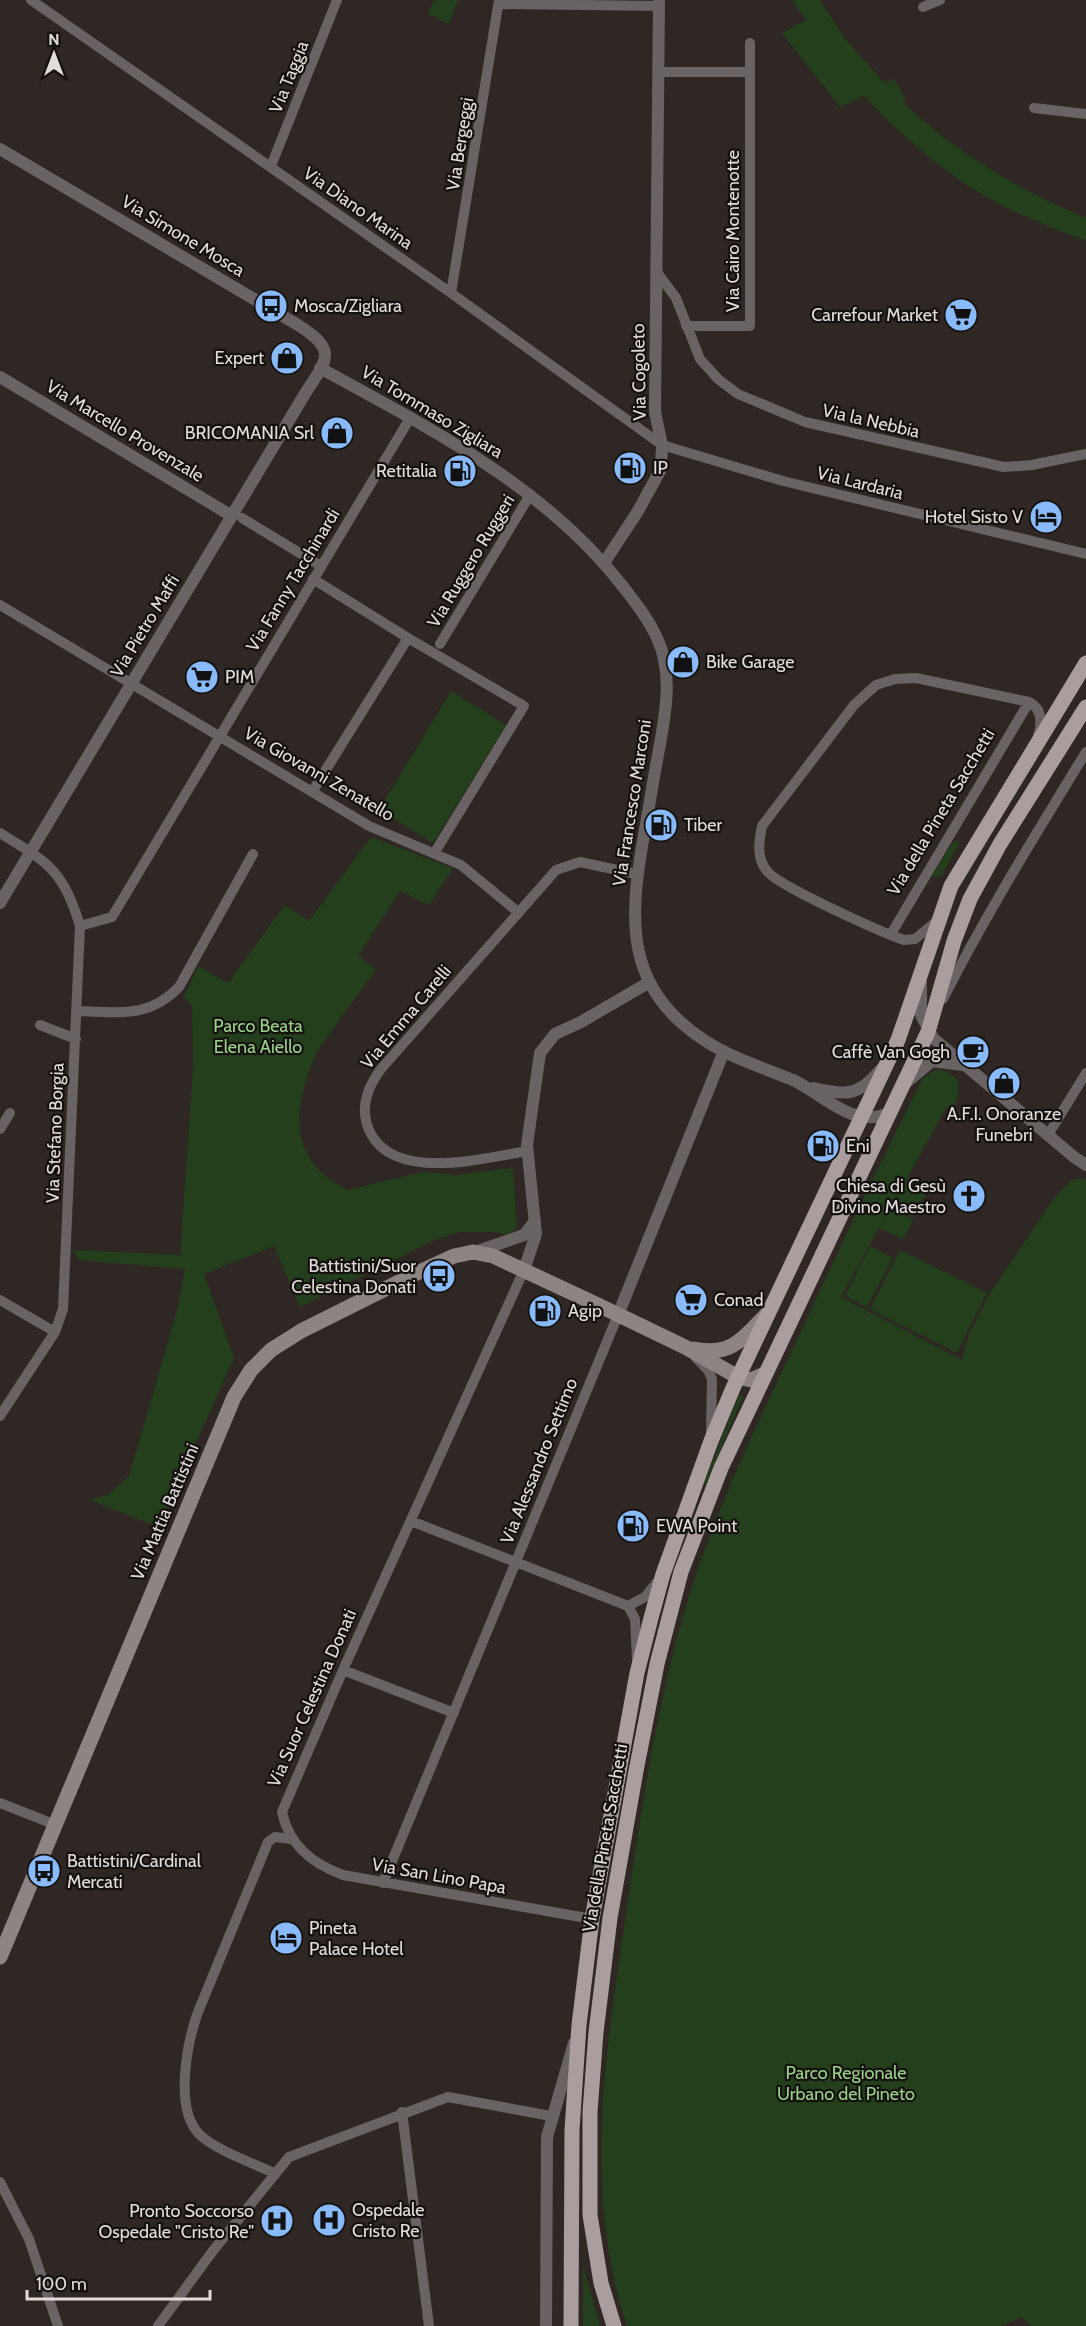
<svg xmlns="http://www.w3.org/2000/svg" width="1086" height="2326" viewBox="0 0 1086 2326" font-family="Cabin,sans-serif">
<rect width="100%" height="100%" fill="#2f2723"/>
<!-- green -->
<path fill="#233f1c" d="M 434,0 L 458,0 L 449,24 L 428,14 Z
M 792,0 L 820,0 L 843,36 L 884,83 L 894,79 L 906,100 L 903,103 C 958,153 1018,190 1086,218 L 1086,241 C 1059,230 1031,220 1005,207 C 952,180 904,139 864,96 L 840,107 L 782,33 L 806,20 Z
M 451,691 L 506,725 L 433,843 L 379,810 Z
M 371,837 L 453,868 L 429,905 L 400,891 L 358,956 L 376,969 C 362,989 347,1009 333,1029 C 327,1038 319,1047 315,1056 C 292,1110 288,1162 348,1190 L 423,1172 L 456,1175 L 513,1168 L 517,1227 L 509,1235 L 493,1232 L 459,1232 L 432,1241 L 300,1307 L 274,1246 L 204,1274 L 234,1358 L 158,1527 L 90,1500 L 109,1494 L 129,1476 L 177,1311 L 185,1269 L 79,1260 L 73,1250 L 180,1255 L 193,1069 L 192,1006 L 184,997 L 198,966 L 228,983 L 285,905 L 309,921 Z
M 961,840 L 941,876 L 931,878 L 953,842 Z
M 935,1070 L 946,1071 L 958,1080 L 958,1097 L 953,1109 L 947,1106 L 881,1225 L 892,1207 L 913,1220 L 903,1239 L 879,1228 L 841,1297 L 962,1360 L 969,1334 L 990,1293 L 1053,1200 L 1070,1181 L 1079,1178 L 1086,1180 L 1086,2326 L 1031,2326 L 1022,2317 L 1001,2326 L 627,2326 C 586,2200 602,2077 621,1948 C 638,1834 655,1704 690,1593 C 719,1501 762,1414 803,1327 C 842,1243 881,1160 923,1078 Z
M 908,1178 L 927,1191 L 913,1218 L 893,1205 Z
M 870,1246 L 893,1258 L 867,1307 L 845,1296 Z
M 900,1250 L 987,1293 L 957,1353 L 870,1309 Z
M 739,1395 L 743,1396 L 705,1486 L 703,1485 Z
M 583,2265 L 600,2326 L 583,2326 Z"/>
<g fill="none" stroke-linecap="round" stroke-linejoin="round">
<!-- minor -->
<path stroke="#696463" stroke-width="10" d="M 31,0 L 451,293 L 662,445 L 783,481 L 1086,554
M 499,4 L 659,6
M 923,7 L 940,0
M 658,72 L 749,72
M 1034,108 L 1086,114
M 271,166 L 337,0
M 656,271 L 676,298 L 700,359 L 718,379 L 738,394 L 805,422 L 1004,467 L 1032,465 L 1086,454
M 451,293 L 499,0
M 686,326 L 750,326 L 750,43
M 242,518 L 321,566
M 313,579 L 408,638 L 524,706 L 435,852
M 0,605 L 369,826 L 461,865 L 518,912
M 440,644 L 530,495
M 312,792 L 408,638
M 0,833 C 47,862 64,870 80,926 L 63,1309 L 55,1332 L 0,1416
M 938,920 L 915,939 L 904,940 C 883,933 778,886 767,871 C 756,858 759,841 762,826 L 854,705 L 876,685 L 895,679 L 916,678 L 1029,702 C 1043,709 1042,723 1038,736
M 80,926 L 112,917 L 410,418
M 891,934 L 1029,702
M 943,999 C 986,914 1036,834 1086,752
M 77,1011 C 119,1012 148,1019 179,987 L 253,854
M 40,1025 L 76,1039
M 0,1129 L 10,1113
M 1048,1135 L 1086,1073
M 528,1151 C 483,1158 387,1185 367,1125 C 361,1105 369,1085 381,1069 L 556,870 L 580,862 L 636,874
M 524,1270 L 343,1670 L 282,1812 C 289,1846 313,1864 343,1875 L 592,1919
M 0,1300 L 55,1332
M 696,1358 L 708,1370 L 712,1379 L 711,1432
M 411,1521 L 628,1606 L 635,1619 L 637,1659
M 628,1606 L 645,1597 L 659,1580
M 343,1670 L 454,1713
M 0,1803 L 56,1825
M 383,1883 L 618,1315
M 402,2112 L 429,2326
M 274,2173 C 253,2163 215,2150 199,2134 C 174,2108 187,2043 198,2012 L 268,1842 L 275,1837 L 291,1839
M 0,2182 L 29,2239 L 58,2326
M 158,2326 L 212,2252 L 289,2157 L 448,2097 L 551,2116"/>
<!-- tertiary -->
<path stroke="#696463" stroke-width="12" d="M 0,149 L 298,325 C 341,352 325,361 303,397 L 0,903
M 320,368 C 429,428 543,485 621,584 C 634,601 648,618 657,638 C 674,674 665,717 658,755 C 653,781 649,808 644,835 C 629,919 624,988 704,1040 C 731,1058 764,1068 793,1080 C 823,1094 855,1131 890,1112
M 0,377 L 232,516
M 604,563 L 638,511 L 661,469 L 662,445 L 655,412 L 659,0
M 921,982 L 921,1015 L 933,1038 L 1074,1157 L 1086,1165
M 907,1082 L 932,1061 L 963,1065
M 814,1088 C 846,1095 858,1097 880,1070
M 475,1252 L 524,1235 L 535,1221
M 524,1270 L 536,1234 L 527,1145 L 540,1053 L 555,1034 L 581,1022 L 648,983
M 618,1315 L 724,1051
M 546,2326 L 547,2137 L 574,2043"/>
<!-- secondary -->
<path stroke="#8d8584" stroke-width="15" d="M 694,1349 C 732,1357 743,1338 767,1314
M 0,1957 L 234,1397 L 251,1370 L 271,1350 L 301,1331 L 415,1274 L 454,1256 L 473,1252 L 493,1256 L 598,1305 L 685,1347 L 738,1377 L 751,1380 L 765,1374"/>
<!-- primary -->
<path stroke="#a99e9d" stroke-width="15" d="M 571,2326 L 572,2130 L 579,2025 L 592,1919 L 637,1673 L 651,1618 L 663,1574 L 711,1441 L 733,1388 L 898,1040 L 951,886 L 1086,663
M 614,2326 L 601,2283 L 590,2215 L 590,2112 L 596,2032 L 610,1918 L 636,1771 L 657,1664 L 681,1572 L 721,1468 L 928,1032 L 954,941 L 970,899 L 1000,844 L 1086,707"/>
</g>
<!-- icons -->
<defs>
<symbol id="bus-disc" viewBox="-11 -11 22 22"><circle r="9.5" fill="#89bafc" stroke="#15110f"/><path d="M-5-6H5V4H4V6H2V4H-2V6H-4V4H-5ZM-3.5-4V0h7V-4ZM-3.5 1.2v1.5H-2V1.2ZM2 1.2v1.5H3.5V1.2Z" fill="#111"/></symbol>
<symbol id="supermarket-disc" viewBox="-11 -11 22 22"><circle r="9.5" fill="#89bafc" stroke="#15110f"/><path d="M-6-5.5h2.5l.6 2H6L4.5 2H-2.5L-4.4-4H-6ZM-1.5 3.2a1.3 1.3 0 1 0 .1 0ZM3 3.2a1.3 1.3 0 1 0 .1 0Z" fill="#111"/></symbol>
<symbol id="shop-disc" viewBox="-11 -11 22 22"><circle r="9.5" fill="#89bafc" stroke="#15110f"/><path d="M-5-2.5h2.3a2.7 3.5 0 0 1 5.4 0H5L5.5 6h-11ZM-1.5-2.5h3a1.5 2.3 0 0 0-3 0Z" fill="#111"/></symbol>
<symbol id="fuel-disc" viewBox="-11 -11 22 22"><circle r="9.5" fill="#89bafc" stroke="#15110f"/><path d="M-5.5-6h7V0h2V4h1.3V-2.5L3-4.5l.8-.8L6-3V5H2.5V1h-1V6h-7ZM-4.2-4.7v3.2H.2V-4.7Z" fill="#111"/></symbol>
<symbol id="hotel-disc" viewBox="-11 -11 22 22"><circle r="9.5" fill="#89bafc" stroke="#15110f"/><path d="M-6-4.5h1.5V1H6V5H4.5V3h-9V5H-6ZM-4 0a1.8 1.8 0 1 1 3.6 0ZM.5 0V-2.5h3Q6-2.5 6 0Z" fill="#111"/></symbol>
<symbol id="cafe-disc" viewBox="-11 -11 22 22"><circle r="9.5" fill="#89bafc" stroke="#15110f"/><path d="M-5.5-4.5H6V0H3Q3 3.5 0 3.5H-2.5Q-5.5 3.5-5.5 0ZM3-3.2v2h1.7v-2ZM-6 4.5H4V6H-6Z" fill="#111"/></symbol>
<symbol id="church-disc" viewBox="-11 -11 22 22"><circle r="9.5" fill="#89bafc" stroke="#15110f"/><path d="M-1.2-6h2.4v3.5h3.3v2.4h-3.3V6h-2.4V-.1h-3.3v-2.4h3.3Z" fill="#111"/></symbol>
<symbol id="hospital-disc" viewBox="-11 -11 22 22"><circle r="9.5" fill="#89bafc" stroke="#15110f"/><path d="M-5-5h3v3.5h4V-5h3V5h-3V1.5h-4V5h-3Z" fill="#111"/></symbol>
</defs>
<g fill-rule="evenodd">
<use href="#bus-disc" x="252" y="287" width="38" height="38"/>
<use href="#supermarket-disc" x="942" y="296" width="38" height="38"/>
<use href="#shop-disc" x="268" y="339" width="38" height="38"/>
<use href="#shop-disc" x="318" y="414" width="38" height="38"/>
<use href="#fuel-disc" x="611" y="449" width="38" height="38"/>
<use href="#fuel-disc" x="441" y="452" width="38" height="38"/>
<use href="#hotel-disc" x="1027" y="498" width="38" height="38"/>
<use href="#shop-disc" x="664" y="643" width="38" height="38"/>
<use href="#supermarket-disc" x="183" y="658" width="38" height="38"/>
<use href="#fuel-disc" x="642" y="806" width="38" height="38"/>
<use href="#cafe-disc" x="954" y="1033" width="38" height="38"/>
<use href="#shop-disc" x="985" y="1064" width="38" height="38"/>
<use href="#fuel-disc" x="804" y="1127" width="38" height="38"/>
<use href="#church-disc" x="950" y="1177" width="38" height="38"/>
<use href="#bus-disc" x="420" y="1257" width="38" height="38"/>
<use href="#supermarket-disc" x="672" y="1281" width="38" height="38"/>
<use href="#fuel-disc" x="526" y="1292" width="38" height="38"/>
<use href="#fuel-disc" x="614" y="1507" width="38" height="38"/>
<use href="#bus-disc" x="25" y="1852" width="38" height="38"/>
<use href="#hotel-disc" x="267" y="1919" width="38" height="38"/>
<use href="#hospital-disc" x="310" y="2201" width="38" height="38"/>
<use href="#hospital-disc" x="258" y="2202" width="38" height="38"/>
</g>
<g text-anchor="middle" stroke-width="4.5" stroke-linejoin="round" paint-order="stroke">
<!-- street labels -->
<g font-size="18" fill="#e2ddda" stroke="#15110f">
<text transform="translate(289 77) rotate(-68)" y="6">Via Taggia</text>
<text transform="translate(460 144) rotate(-81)" y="6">Via Bergeggi</text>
<text transform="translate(358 208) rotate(35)" y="6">Via Diano Marina</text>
<text transform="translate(733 231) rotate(-90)" y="6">Via Cairo Montenotte</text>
<text transform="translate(183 236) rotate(31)" y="6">Via Simone Mosca</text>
<text transform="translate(639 372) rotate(-91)" y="6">Via Cogoleto</text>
<text transform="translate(432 412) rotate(31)" y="6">Via Tommaso Zigliara</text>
<text transform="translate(871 421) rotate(13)" y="6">Via la Nebbia</text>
<text transform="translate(125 431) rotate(31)" y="6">Via Marcello Provenzale</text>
<text transform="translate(860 483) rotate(14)" y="6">Via Lardaria</text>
<text transform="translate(471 561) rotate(-59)" y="6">Via Ruggero Ruggeri</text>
<text transform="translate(293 580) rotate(-59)" y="6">Via Fanny Tacchinardi</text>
<text transform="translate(145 626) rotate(-59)" y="6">Via Pietro Maffi</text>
<text transform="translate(319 774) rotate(30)" y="6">Via Giovanni Zenatello</text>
<text transform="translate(632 803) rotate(-81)" y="6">Via Francesco Marconi</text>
<text transform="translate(941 812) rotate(-59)" y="6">Via della Pineta Sacchetti</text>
<text transform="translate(406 1017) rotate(-50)" y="6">Via Emma Carelli</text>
<text transform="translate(55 1133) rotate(-88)" y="6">Via Stefano Borgia</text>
<text transform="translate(539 1461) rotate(-68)" y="6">Via Alessandro Settimo</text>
<text transform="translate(165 1512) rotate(-67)" y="6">Via Mattia Battistini</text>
<text transform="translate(312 1698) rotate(-66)" y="6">Via Suor Celestina Donati</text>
<text transform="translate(605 1838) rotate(-80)" y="6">Via della Pineta Sacchetti</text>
<text transform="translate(439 1876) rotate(10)" y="6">Via San Lino Papa</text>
</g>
<!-- poi labels -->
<g font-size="18" fill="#e2ddda" stroke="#15110f" text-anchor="start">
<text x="294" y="312">Mosca/Zigliara</text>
<text x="938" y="321" text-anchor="end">Carrefour Market</text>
<text x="264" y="364" text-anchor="end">Expert</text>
<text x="314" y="439" text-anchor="end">BRICOMANIA Srl</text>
<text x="653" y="474">IP</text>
<text x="437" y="477" text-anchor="end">Retitalia</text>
<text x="1023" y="523" text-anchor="end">Hotel Sisto V</text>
<text x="706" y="668">Bike Garage</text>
<text x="225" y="683">PIM</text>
<text x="684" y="831">Tiber</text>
<text x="950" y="1058" text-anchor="end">Caffè Van Gogh</text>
<text x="1004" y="1120" text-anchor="middle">A.F.I. Onoranze<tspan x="1004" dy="21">Funebri</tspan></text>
<text x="846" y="1152">Eni</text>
<text x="946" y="1192" text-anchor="end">Chiesa di Gesù<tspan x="946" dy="21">Divino Maestro</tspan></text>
<text x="416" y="1272" text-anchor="end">Battistini/Suor<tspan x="416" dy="21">Celestina Donati</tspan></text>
<text x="714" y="1306">Conad</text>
<text x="568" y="1317">Agip</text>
<text x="656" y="1532">EWA Point</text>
<text x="67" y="1867">Battistini/Cardinal<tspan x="67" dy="21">Mercati</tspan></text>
<text x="309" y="1934">Pineta<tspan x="309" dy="21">Palace Hotel</tspan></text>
<text x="352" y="2216">Ospedale<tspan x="352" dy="21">Cristo Re</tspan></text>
<text x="254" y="2217" text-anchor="end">Pronto Soccorso<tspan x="254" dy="21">Ospedale "Cristo Re"</tspan></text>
</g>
<!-- park labels -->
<g font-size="18" fill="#99d28b" stroke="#15110f">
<text x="258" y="1032">Parco Beata<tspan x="258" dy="21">Elena Aiello</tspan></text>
<text x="846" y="2079">Parco Regionale<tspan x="846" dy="21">Urbano del Pineto</tspan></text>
</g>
</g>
<!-- north arrow -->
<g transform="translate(54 54)" stroke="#15110f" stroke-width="4.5" paint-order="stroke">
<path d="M0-4.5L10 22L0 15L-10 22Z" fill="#e2ddda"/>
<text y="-9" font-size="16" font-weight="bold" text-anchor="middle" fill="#e2ddda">N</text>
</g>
<!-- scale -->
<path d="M27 2290v9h183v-9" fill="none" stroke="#e2ddda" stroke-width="3"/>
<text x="36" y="2290" font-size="18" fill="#e2ddda" stroke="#15110f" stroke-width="4.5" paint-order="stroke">100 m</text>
</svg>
